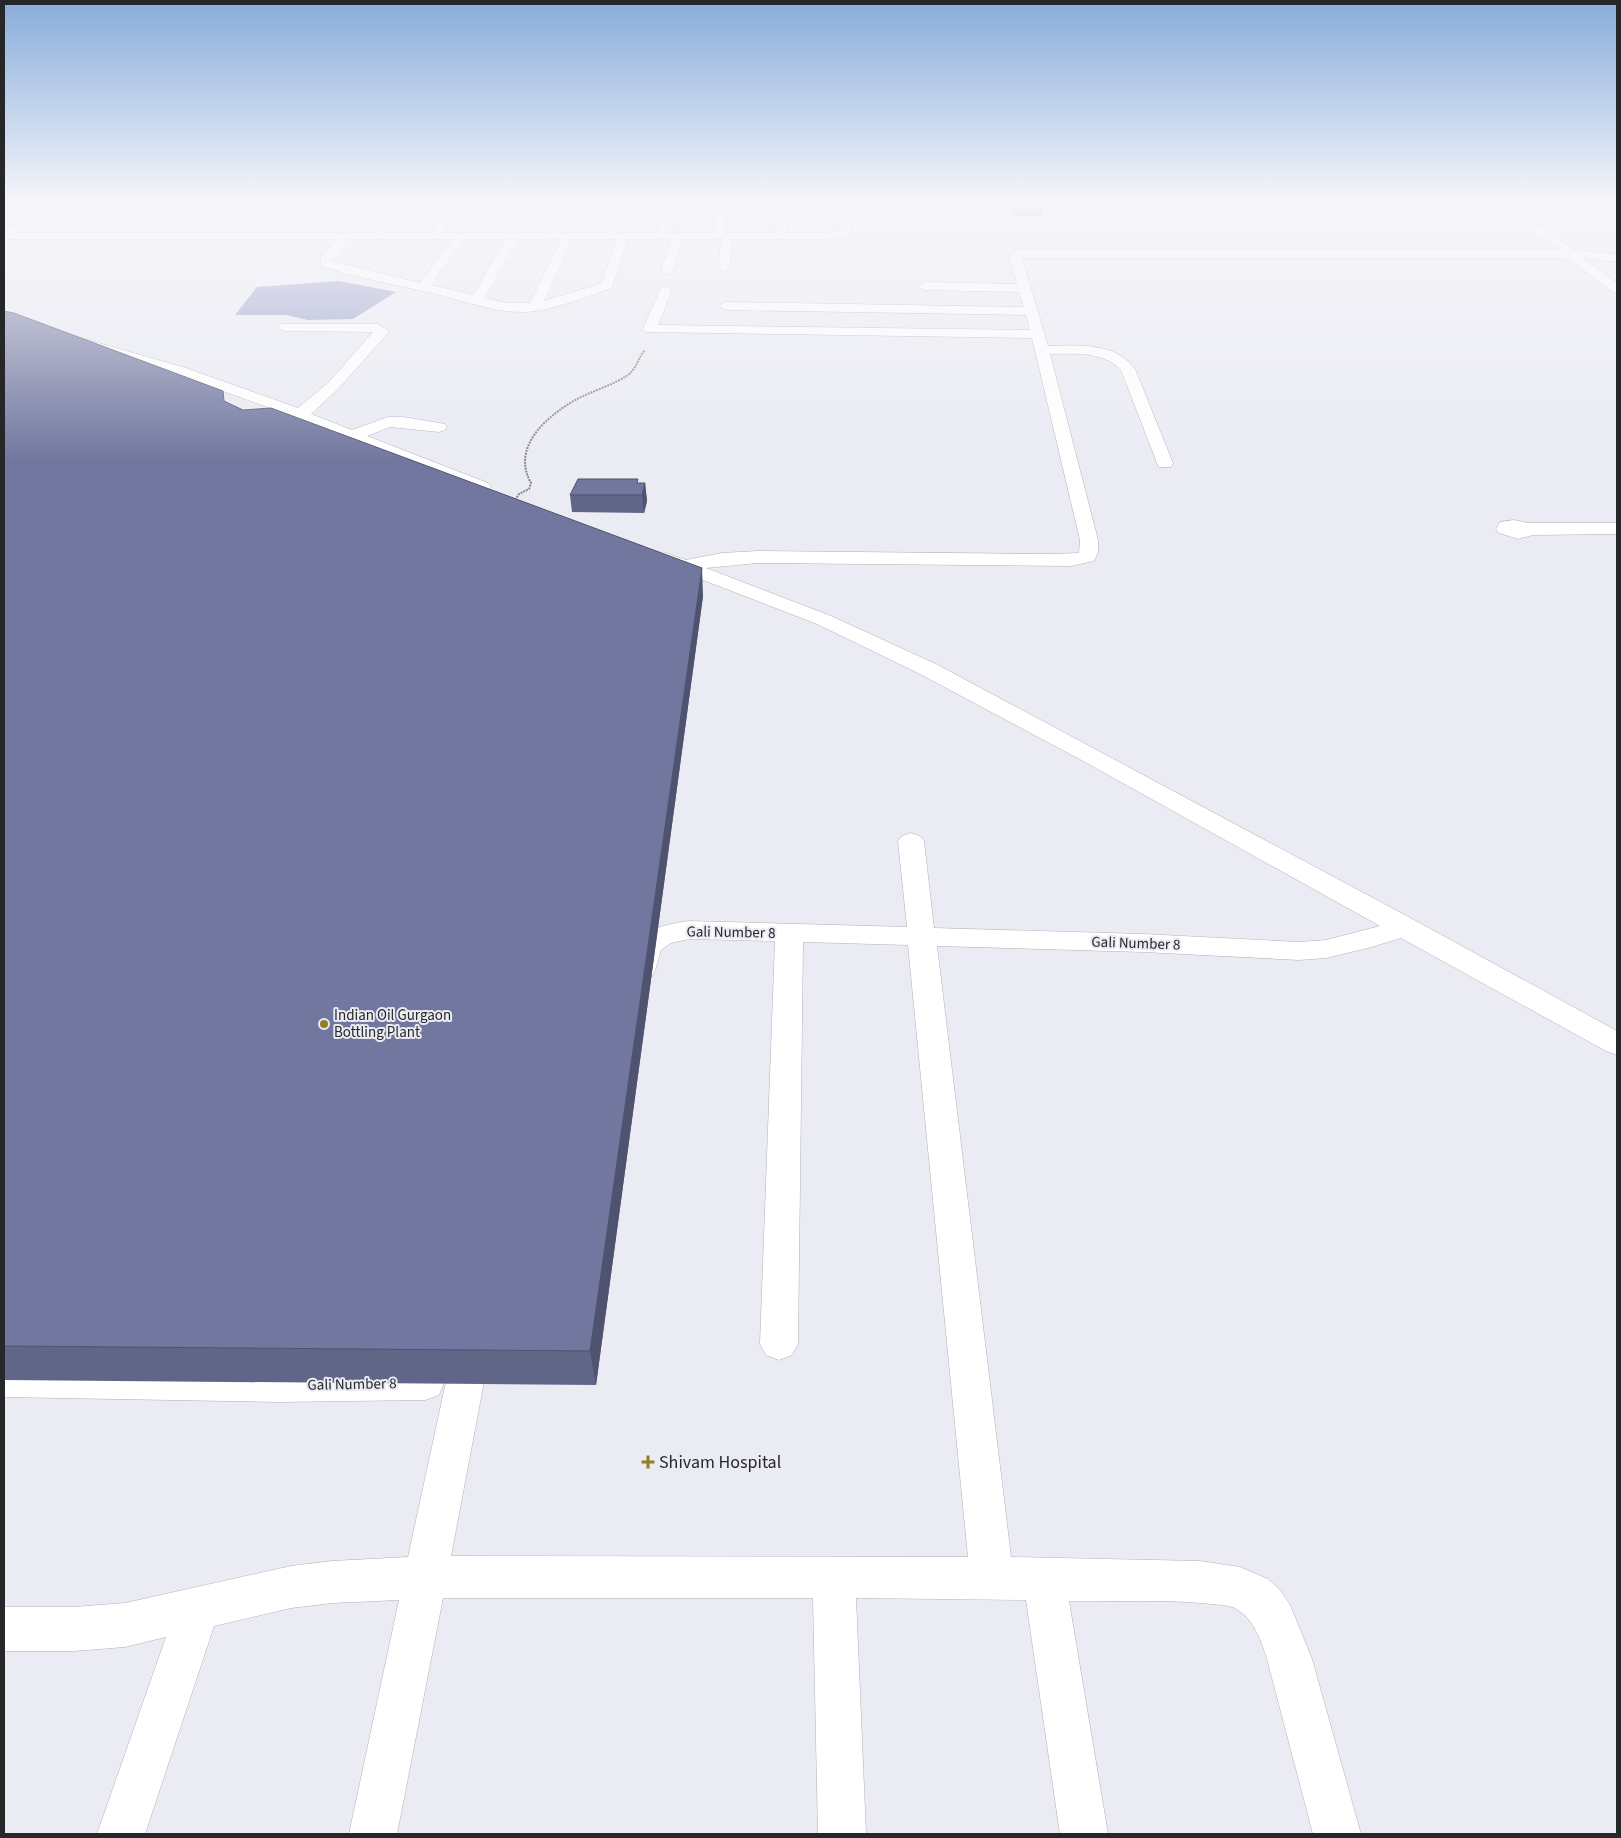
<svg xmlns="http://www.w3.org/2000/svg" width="1621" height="1838" viewBox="0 0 1621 1838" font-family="'Source Sans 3',sans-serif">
<rect width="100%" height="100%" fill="#eaebf3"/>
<!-- water -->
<path fill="#989fc8" d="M 339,281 L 396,292 L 353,319 L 308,320 L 286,315 L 235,315 L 257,287 Z"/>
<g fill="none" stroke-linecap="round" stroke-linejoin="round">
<defs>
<path id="minor" d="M 50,204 L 62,204 L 19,233 L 376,233 L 394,210 L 349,209 L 345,208 L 345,204 L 406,205 L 407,207 L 388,233 L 431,233 L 441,218 L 457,204 L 468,204 L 449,222 L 442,233 L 546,233 L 564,204 L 574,204 L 558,233 L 604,233 L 618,204 L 628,204 L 615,233 L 658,233 L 669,204 L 679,204 L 670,233 L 713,233 L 718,204 L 728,204 L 724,233 L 775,233 L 777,210 L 782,204 L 793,204 L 787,211 L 787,233 L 827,233 L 839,230 L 837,204 L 847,204 L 852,230 L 847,235 L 827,239 L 732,239 L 730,268 L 724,272 L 718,268 L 721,239 L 683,239 L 673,271 L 667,275 L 661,271 L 671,239 L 628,239 L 612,288 C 588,296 562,307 536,311 C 502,316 465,301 432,293 C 395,285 358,278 322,266 L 320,258 L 337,239 L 4,239 L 4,232 ZM 350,239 L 452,239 L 420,283 L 332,261 L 332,259 ZM 463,239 L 506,239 L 473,295 L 431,285 ZM 518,239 L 561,239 L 530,303 L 507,303 L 484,298 ZM 572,239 L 616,239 L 602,283 L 544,301 Z
M 1617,214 L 1617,220 L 1532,221 L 1574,250 L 1617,254 L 1617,262 L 1582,258 L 1617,283 L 1617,293 L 1613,292 L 1575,264 L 1563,258 L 1022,258 L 1048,346 C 1077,345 1116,342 1135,369 L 1173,463 L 1171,467 L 1159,467 L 1157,463 L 1121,370 C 1103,351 1075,354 1050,354 L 1098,540 L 1098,552 L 1094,561 L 1071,566 L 758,563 L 706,568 L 831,616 L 936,664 L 1416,921 L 1617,1031 L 1617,1055 L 1606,1051 L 1401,938 L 1368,948 L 1326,958 L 1299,960 L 1143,952 L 937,946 L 1011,1557 L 1200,1561 L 1240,1567 L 1268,1579 L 1280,1590 L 1290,1605 L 1312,1659 L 1361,1834 L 1313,1834 L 1267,1659 C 1262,1642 1254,1620 1238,1610 C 1232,1605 1220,1605 1212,1604 C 1165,1599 1117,1602 1069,1601 L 1108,1834 L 1060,1834 L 1026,1600 L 856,1598 L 866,1834 L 818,1834 L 813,1598 L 443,1598 L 397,1834 L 349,1834 L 399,1600 L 332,1603 L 291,1608 L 214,1626 L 145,1834 L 97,1834 L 166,1637 L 125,1647 L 74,1651 L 4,1651 L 4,1607 L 74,1607 L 125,1603 L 291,1566 L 332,1561 L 408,1557 L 446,1382 L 451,1370 L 465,1365 L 479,1370 L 484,1382 L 451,1556 L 968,1557 L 908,945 L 803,942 L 798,1344 L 792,1355 L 779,1360 L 766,1355 L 760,1344 L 775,941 L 689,939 L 671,943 L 661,950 L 655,971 L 651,978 L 641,980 L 631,978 L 627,971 C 634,933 653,926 689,921 L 907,927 L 898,841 L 902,836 L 911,833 L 920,836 L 924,841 L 934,928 L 1143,934 L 1299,942 L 1326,940 L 1380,926 L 1085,762 L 920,674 L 817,624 L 659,563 L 656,559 L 659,555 L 666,553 L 686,560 L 722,553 L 758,551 L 1052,554 L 1079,553 L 1080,540 L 1032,338 L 645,332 L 643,329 L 661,287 L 666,286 L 672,290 L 658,325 L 1030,330 L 1026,315 L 726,310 L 719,306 L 726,302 L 1024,307 L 1019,292 L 924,290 L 918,286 L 924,282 L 1017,284 L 1009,256 L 1018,250 L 1560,250 L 1516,220 L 1514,218 L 1516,216 Z
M 4,316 L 186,368 L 298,408 L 329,382 L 373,332 L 286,331 L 281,330 L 279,327 L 281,324 L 378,324 L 389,331 L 387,334 L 339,388 L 311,414 L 352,430 L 388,417 L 403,417 L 445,424 L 447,427 L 445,430 L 439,432 L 390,427 L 367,436 L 488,483 L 491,487 L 488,491 L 482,492 L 476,491 L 278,411 L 176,374 L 4,324 Z
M 1514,520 L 1528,523 L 1617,523 L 1617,534 L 1533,535 L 1518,539 L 1499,533 L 1496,529 L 1500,522 Z
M 4,1363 L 278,1368 L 425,1366 L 439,1371 L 444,1383 L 439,1395 L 425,1400 L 278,1402 L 4,1397 Z"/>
</defs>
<!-- minor casing -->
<use href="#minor" stroke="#b0b2b9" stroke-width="1"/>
<!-- path -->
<path stroke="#85868b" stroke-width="2" stroke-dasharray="2 1" stroke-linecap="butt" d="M 515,500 L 519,494 L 529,489 L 531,483 C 510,446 549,414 579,398 C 595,390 613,385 628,375 C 637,368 638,358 645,350"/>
<!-- minor -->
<use href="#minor" fill="#fff" fill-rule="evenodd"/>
</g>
<!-- wall -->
<path fill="#616689" d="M 1012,206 L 1042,210 L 1042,216 L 1014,216 L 1012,212 Z
M 4,311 L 226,402 L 243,410 L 703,596 L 596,1385 L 4,1380 Z
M 638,483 L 645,483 L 647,501 L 644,513 L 572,512 L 570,495 Z"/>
<!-- shaded-wall -->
<path fill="#4f536f" d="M 645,483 L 647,501 L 644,513 L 642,495 Z
M 702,568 L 703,596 L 596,1385 L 590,1351 Z"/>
<!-- building -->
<path fill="#71779f" stroke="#4f536f" d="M 1012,206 L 1040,206 L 1042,210 L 1014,210 Z
M 4,311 L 14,313 L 223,391 L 224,401 L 243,410 L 271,408 L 702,568 L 590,1351 L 4,1346 Z
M 578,479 L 638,479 L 637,483 L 645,483 L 642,495 L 570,495 Z"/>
<!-- sky -->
<linearGradient id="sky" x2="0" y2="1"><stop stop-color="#88acdb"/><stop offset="0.44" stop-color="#f6f6fa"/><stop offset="1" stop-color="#f6f6fa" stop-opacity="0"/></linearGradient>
<rect width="1621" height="461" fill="url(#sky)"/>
<!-- markers -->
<g fill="#907e25" stroke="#eaebf3" stroke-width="2">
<circle cx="324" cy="1024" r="5"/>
<path d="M645.5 1454.5h5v5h5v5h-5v5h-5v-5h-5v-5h5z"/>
</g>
<g text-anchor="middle" stroke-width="4" stroke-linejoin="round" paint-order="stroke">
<!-- street labels -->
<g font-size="15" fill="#262729" stroke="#eaebf3">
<text transform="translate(731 932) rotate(1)" y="5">Gali Number 8</text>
<text transform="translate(1136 943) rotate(2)" y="5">Gali Number 8</text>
<text transform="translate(352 1384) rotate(-1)" y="5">Gali Number 8</text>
</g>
<!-- poi labels -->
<g font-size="15" fill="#262729" stroke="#eaebf3" text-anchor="start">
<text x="334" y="1020">Indian Oil Gurgaon<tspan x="334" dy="17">Bottling Plant</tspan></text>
</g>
<!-- near-poi labels -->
<g font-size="18" fill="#262729" stroke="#eaebf3" text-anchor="start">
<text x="659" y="1468">Shivam Hospital</text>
</g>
</g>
<!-- border -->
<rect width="1621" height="1838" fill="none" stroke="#262729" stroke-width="10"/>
</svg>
